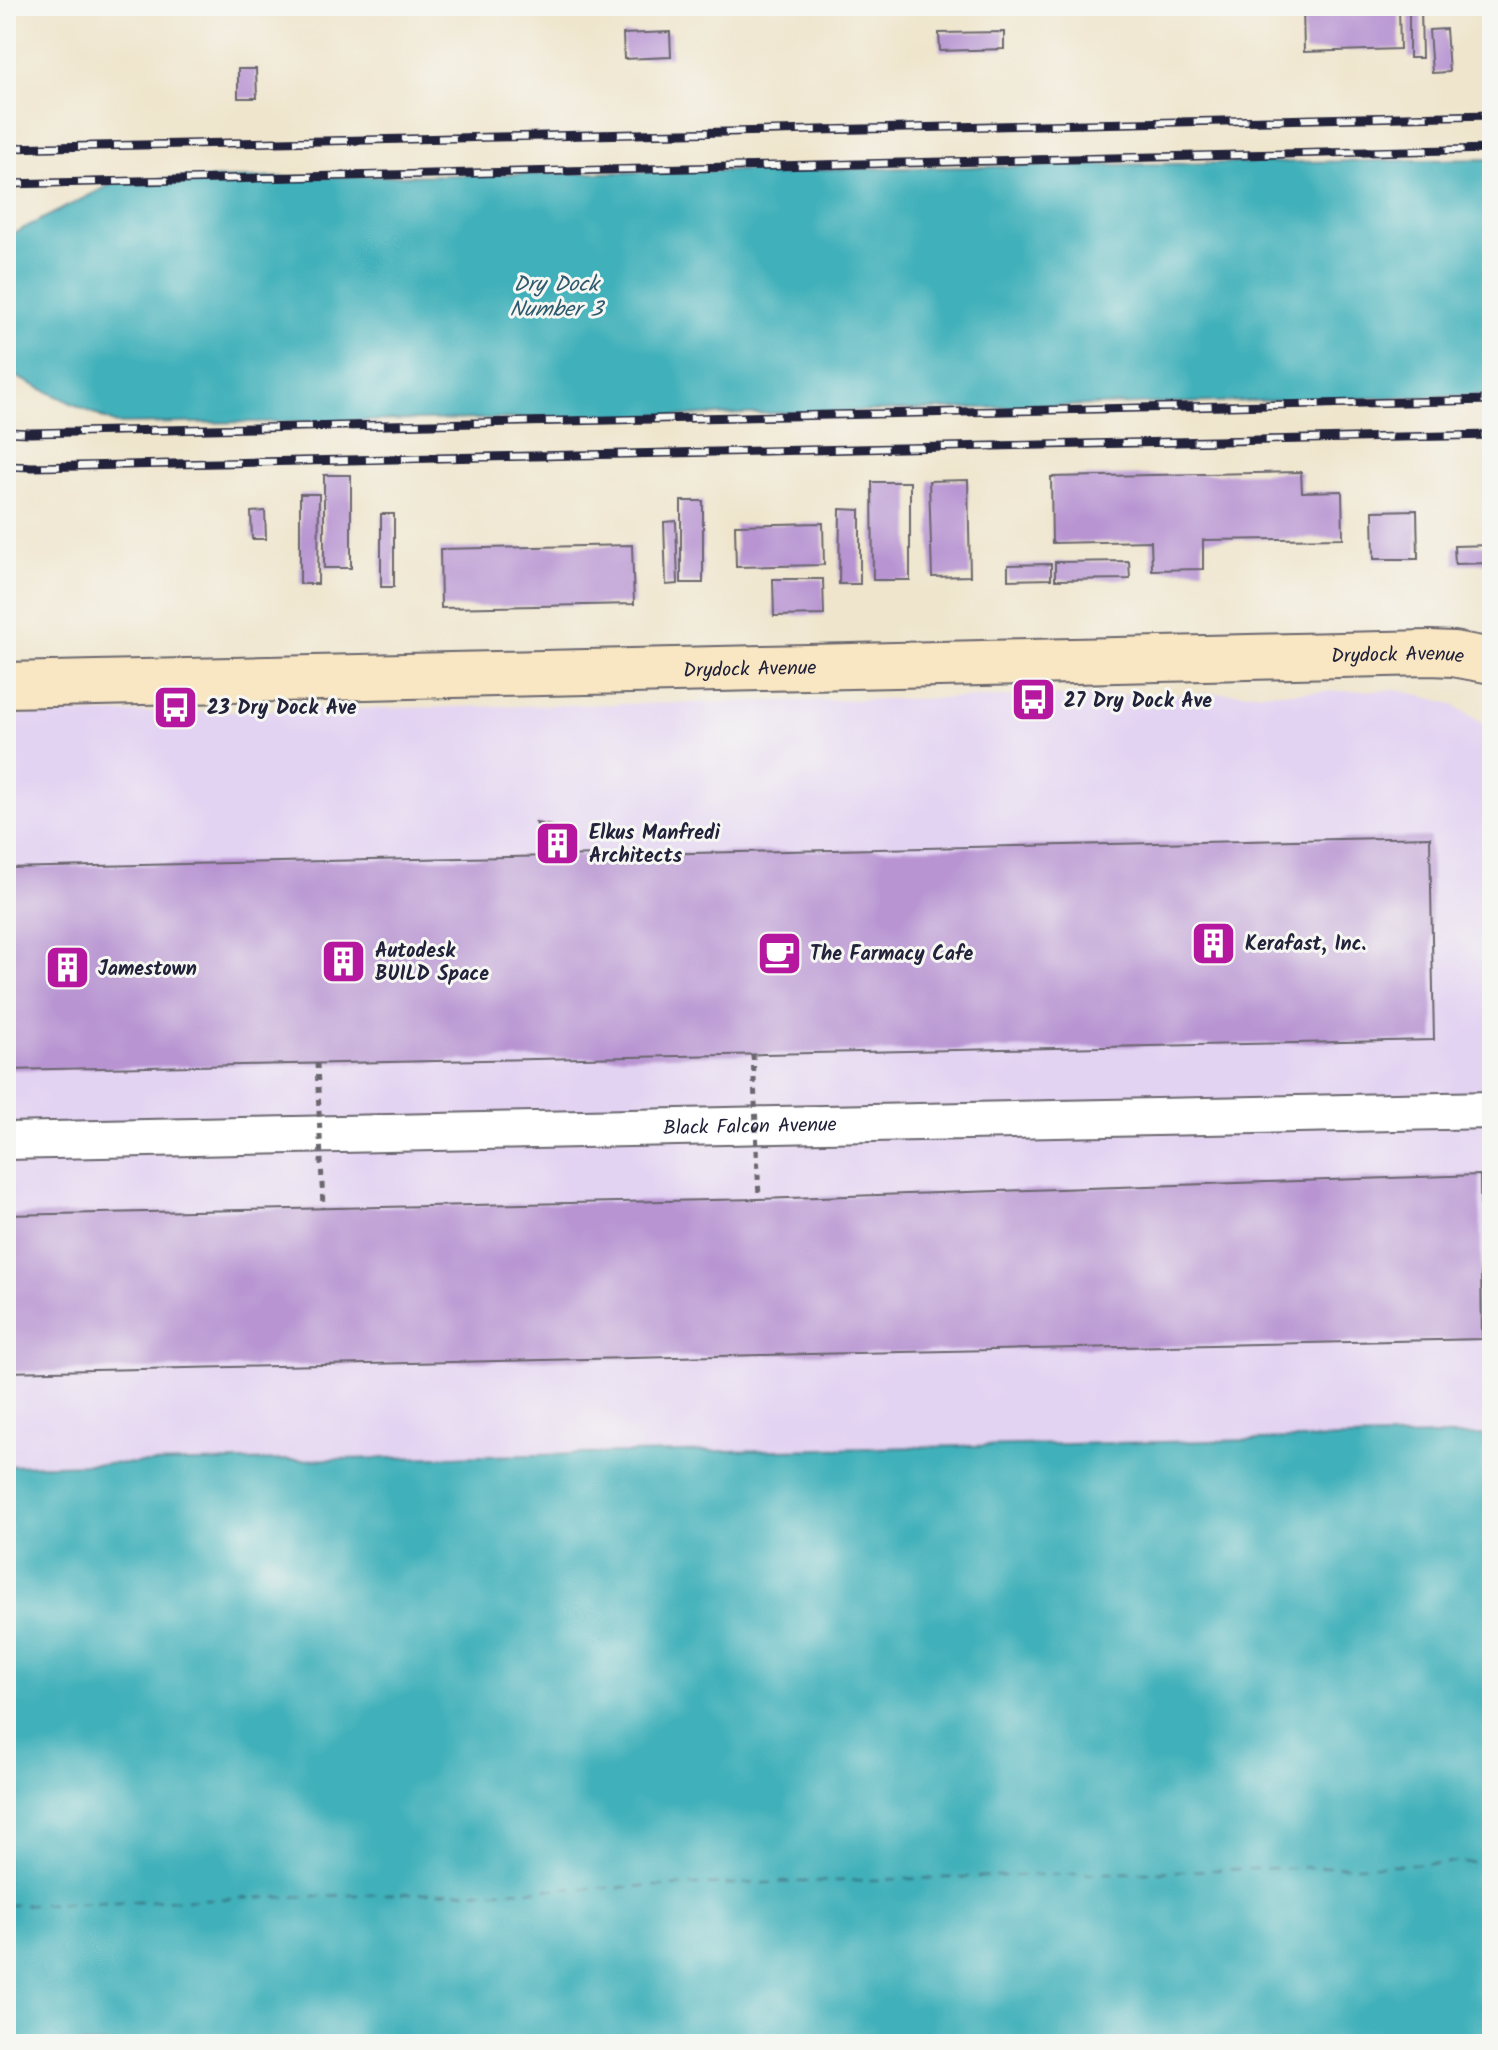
<svg xmlns="http://www.w3.org/2000/svg" width="1498" height="2050" viewBox="0 0 1498 2050" font-family="Kalam,sans-serif">
<rect width="100%" height="100%" fill="#f6f6f2"/>
<filter id="ink" filterUnits="userSpaceOnUse"><feTurbulence type="fractalNoise" baseFrequency=".0125" numOctaves="2"/><feDisplacementMap in="SourceGraphic" scale="16" xChannelSelector="R" yChannelSelector="G"/><feConvolveMatrix kernelMatrix="1 2 1 2 8 2 1 2 1" color-interpolation-filters="sRGB"/></filter>
<filter id="wash" filterUnits="userSpaceOnUse"><feTurbulence type="fractalNoise" baseFrequency=".006" numOctaves="4" result="noise"/><feDisplacementMap in="SourceGraphic" scale="32" xChannelSelector="R" yChannelSelector="G"/><feGaussianBlur stdDeviation="1.8" result="paint"/><feColorMatrix in="noise" values="0 0 0 0 0 0 0 0 0 0 0 0 0 0 0 0 0 1.4 0 .05"/><feComposite in="paint" operator="in"/></filter>
<g filter="url(#wash)">
<rect width="100%" height="100%" fill="#efe5cc"/>
<!-- built -->
<path fill="#e3d3f2" d="M 1400,690 L 1452,704 L 1492,730 L 1492,1435 L 6,1466 L 6,715 Z"/>
<!-- water -->
<path fill="#40b0ba" stroke="#31697a" stroke-width="2" d="M 1492,159 L 1492,395 L 635,417 L 116,424 L 6,372 L 6,237 L 120,180 Z
M 1492,1435 L 1492,2044 L 6,2044 L 6,1466 Z"/>
<g fill="none" stroke-linecap="round" stroke-linejoin="round">
<!-- ferry -->
<path stroke="#2e5b6e" stroke-width="2" stroke-dasharray="10 8" stroke-linecap="butt" d="M 6,1905 L 1492,1862"/>
</g>
<g id="blocks">
<!-- building -->
<path fill="#b894d2" d="M 1303,6 L 1399,6 L 1400,49 L 1304,52 Z
M 1409,6 L 1421,6 L 1422,58 L 1409,58 Z
M 1446,29 L 1449,72 L 1432,73 L 1429,30 Z
M 670,32 L 671,57 L 624,59 L 623,34 Z
M 1004,32 L 1004,49 L 940,51 L 939,33 Z
M 238,69 L 256,69 L 257,98 L 238,98 Z
M 1301,472 L 1302,492 L 1342,491 L 1343,538 L 1203,540 L 1203,569 L 1152,570 L 1151,541 L 1052,543 L 1051,477 Z
M 324,475 L 351,475 L 351,568 L 324,568 Z
M 968,480 L 970,576 L 932,577 L 929,481 Z
M 872,482 L 910,482 L 910,580 L 873,580 Z
M 300,494 L 319,494 L 318,584 L 300,584 Z
M 681,501 L 703,501 L 703,583 L 681,583 Z
M 840,509 L 860,510 L 860,584 L 839,584 Z
M 1417,510 L 1418,559 L 1374,559 L 1373,511 Z
M 265,511 L 266,539 L 252,539 L 251,512 Z
M 381,514 L 394,514 L 394,587 L 381,587 Z
M 676,521 L 678,584 L 666,585 L 664,522 Z
M 823,523 L 824,565 L 736,567 L 735,525 Z
M 632,545 L 634,604 L 441,608 L 440,549 Z
M 1492,545 L 1492,563 L 1455,564 L 1454,546 Z
M 1129,561 L 1130,579 L 1055,580 L 1055,562 Z
M 1051,564 L 1051,579 L 1008,580 L 1008,565 Z
M 773,579 L 823,579 L 824,615 L 774,616 Z
M 536,823 L 573,830 L 559,856 Z
M 1430,837 L 1434,1040 L 6,1070 L 6,868 Z
M 1480,1175 L 1482,1339 L 6,1372 L 6,1215 L 759,1199 Z"/>
</g>
</g>
<g filter="url(#ink)">
<use href="#blocks" fill-opacity="0" stroke="#6a666e" stroke-width="2"/>
<g fill="none" stroke-linecap="round" stroke-linejoin="round">
<defs>
<g id="street">
<path id="s1" d="M 6,1141 L 1492,1110"/>
</g>
<g id="secondary">
<path id="s2" d="M 6,685 L 1430,653 L 1453,654 L 1492,661"/>
</g>
</defs>
<!-- street casing -->
<use href="#street" stroke="#6a666e" stroke-width="40"/>
<!-- secondary casing -->
<use href="#secondary" stroke="#6a666e" stroke-width="48"/>
<!-- street -->
<use href="#street" stroke="#fff" stroke-width="36"/>
<!-- secondary -->
<use href="#secondary" stroke="#f9e7c3" stroke-width="44"/>
<defs>
<path id="rail" d="M 6,148 L 1492,115
M 6,184 L 1492,149
M 6,432 L 30,433 L 1492,400
M 6,466 L 32,467 L 1492,435"/>
</defs>
<!-- rail casing -->
<use href="#rail" stroke="#22223b" stroke-width="9"/>
<!-- rail -->
<use href="#rail" stroke="#f6f6f2" stroke-width="6" stroke-dasharray="18" stroke-linecap="butt"/>
<!-- path-bridge -->
<path stroke="#6a666e" stroke-width="5" stroke-dasharray="6 6" stroke-linecap="butt" d="M 753,1054 L 759,1199
M 317,1063 L 323,1208"/>
</g>
</g>
<!-- icons -->
<defs>
<symbol id="bus-square" viewBox="-11 -11 22 22"><rect x="-9" y="-9" width="18" height="18" rx="4" fill="#b5179e" stroke="#f6f6f2"/><path d="M-5-6H5V4H4V6H2V4H-2V6H-4V4H-5ZM-3.5-4V0h7V-4ZM-3.5 1.2v1.5H-2V1.2ZM2 1.2v1.5H3.5V1.2Z" fill="#fff"/></symbol>
<symbol id="building-square" viewBox="-11 -11 22 22"><rect x="-9" y="-9" width="18" height="18" rx="4" fill="#b5179e" stroke="#f6f6f2"/><path d="M-4-6H4V6H1V3H-1V6H-4ZM-2.5-4.3h1.7v1.8h-1.7ZM.8-4.3h1.7v1.8H.8ZM-2.5-1h1.7V.8h-1.7ZM.8-1h1.7V.8H.8Z" fill="#fff"/></symbol>
<symbol id="cafe-square" viewBox="-11 -11 22 22"><rect x="-9" y="-9" width="18" height="18" rx="4" fill="#b5179e" stroke="#f6f6f2"/><path d="M-5.5-4.5H6V0H3Q3 3.5 0 3.5H-2.5Q-5.5 3.5-5.5 0ZM3-3.2v2h1.7v-2ZM-6 4.5H4V6H-6Z" fill="#fff"/></symbol>
</defs>
<g fill-rule="evenodd">
<use href="#bus-square" x="1008" y="674" width="51" height="51"/>
<use href="#bus-square" x="150" y="682" width="51" height="51"/>
<use href="#building-square" x="532" y="818" width="51" height="51"/>
<use href="#building-square" x="1188" y="918" width="51" height="51"/>
<use href="#cafe-square" x="754" y="928" width="51" height="51"/>
<use href="#building-square" x="318" y="936" width="51" height="51"/>
<use href="#building-square" x="42" y="942" width="51" height="51"/>
</g>
<g text-anchor="middle" stroke-width="6" stroke-linejoin="round" paint-order="stroke">
<!-- street labels -->
<g font-size="20" fill="#22223b" stroke="#f6f6f2">
<text dy="7" stroke="none"><textPath href="#s2" startOffset="1392">Drydock Avenue</textPath></text>
<text dy="7" stroke="none"><textPath href="#s2" startOffset="744">Drydock Avenue</textPath></text>
<text dy="7" stroke="none"><textPath href="#s1" startOffset="744">Black Falcon Avenue</textPath></text>
</g>
<!-- poi labels -->
<g font-size="20" font-weight="bold" fill="#22223b" stroke="#f6f6f2" text-anchor="start">
<text x="1064" y="707">27 Dry Dock Ave</text>
<text x="207" y="714">23 Dry Dock Ave</text>
<text x="589" y="839">Elkus Manfredi<tspan x="589" dy="23">Architects</tspan></text>
<text x="1245" y="950">Kerafast, Inc.</text>
<text x="375" y="957">Autodesk<tspan x="375" dy="23">BUILD Space</tspan></text>
<text x="810" y="960">The Farmacy Cafe</text>
<text x="98" y="975">Jamestown</text>
</g>
<!-- water labels -->
<g font-size="22" font-style="italic" fill="#2e5b6e" stroke="#f6f6f2">
<text x="556" y="291">Dry Dock<tspan x="556" dy="25">Number 3</tspan></text>
</g>
</g>
<!-- margin -->
<rect width="1498" height="2050" fill="none" stroke="#f6f6f2" stroke-width="32"/>
</svg>
